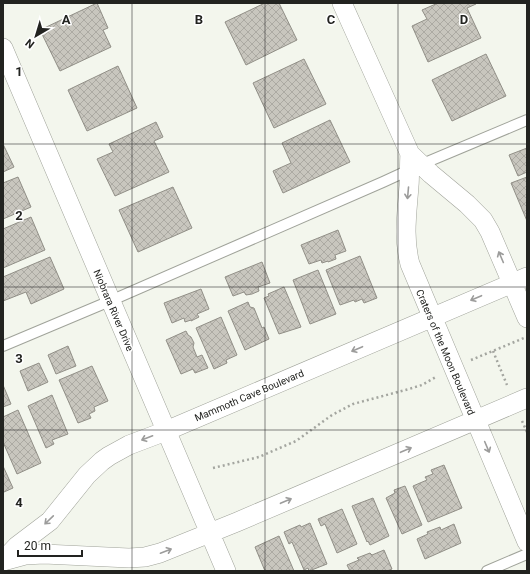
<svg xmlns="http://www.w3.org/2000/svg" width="530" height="574" viewBox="0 0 530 574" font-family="Roboto,sans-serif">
<defs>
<pattern id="building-cross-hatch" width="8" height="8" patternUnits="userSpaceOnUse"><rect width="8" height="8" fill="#c8c6be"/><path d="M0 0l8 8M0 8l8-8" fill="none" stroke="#acaaa3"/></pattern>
</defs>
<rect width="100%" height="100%" fill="#f3f6ed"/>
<!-- building -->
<path fill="url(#building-cross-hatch)" stroke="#918f87" d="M 97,3 L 108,28 L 103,30 L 111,47 L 60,71 L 40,30 Z
M 265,3 L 279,3 L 297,40 L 246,65 L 225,22 Z
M 438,3 L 476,3 L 476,4 L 467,8 L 481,38 L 428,62 L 412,26 L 427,19 L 422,10 Z
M 486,54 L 506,96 L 452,121 L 432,80 Z
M 304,59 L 326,104 L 274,128 L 253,83 Z
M 118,66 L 137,108 L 87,131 L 68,90 Z
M 330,120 L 350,162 L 283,193 L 273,171 L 291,163 L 282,143 Z
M 156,122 L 163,137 L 154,141 L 169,172 L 115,196 L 97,159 L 113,152 L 109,144 Z
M 3,144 L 14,167 L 3,172 Z
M 527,148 L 527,172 L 518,176 L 509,155 Z
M 18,177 L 31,207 L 3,219 L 3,183 Z
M 527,177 L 527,221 L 511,183 Z
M 173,187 L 192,228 L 138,252 L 119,210 Z
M 31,217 L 45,250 L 3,268 L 3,229 Z
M 338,230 L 346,251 L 335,255 L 336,259 L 328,262 L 328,261 L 322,263 L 321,260 L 309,264 L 301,245 Z
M 360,256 L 377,298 L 364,303 L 362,299 L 355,302 L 354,300 L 340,305 L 326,270 Z
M 50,257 L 64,289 L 31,304 L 26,292 L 3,301 L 3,277 Z
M 262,262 L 270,283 L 258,287 L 259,291 L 252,294 L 246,295 L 244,292 L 233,296 L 225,277 Z
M 318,270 L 336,314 L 310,324 L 293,280 Z
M 284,287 L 301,327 L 279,334 L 264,298 L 269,296 L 268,294 Z
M 201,289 L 209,309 L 197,314 L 199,317 L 191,321 L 191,320 L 185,322 L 184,318 L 172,323 L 164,303 Z
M 248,302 L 250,307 L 254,308 L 262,328 L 264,327 L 269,339 L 245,350 L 228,311 Z
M 221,317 L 237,355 L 226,360 L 227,363 L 214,369 L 196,328 Z
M 186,331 L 188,335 L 191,337 L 194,343 L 193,347 L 197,357 L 202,355 L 208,368 L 195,373 L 193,369 L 181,374 L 166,340 Z
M 68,346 L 76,366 L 56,374 L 48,355 Z
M 39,363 L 48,382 L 28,391 L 20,371 Z
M 92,366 L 108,401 L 94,407 L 95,411 L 89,414 L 91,418 L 78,423 L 59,380 Z
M 3,385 L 11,404 L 3,407 Z
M 52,395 L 68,434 L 52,440 L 54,444 L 46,448 L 28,406 Z
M 18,410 L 41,463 L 17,474 L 3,442 L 3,417 Z
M 444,465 L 462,508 L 428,522 L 413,486 L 427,480 L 425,477 L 433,474 L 431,470 Z
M 3,466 L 13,488 L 4,492 L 3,491 Z
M 405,486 L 422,525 L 402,534 L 386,498 L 395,493 L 394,490 Z
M 373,498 L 389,536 L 370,545 L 368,541 L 367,542 L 352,506 Z
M 342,509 L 357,544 L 337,553 L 325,524 L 321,526 L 318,519 Z
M 310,523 L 327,564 L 309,571 L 308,568 L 304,570 L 292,542 L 289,544 L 284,532 L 300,525 L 301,527 Z
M 454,524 L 461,543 L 425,559 L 417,539 L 428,534 L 427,532 L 440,527 L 441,530 Z
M 279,536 L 294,571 L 265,571 L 255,547 Z
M 384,550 L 392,569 L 387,571 L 350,571 L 347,565 L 359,560 L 357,558 L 370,553 L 372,555 Z"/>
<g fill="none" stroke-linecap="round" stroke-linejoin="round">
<defs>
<path id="lane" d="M 3,346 L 110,301 L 383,182 L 420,165 L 527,120
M 487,571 L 527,554"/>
<path id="street" d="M 342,3 L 410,154 L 431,174 L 467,204 L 483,220 L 490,232 L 527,318
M 3,48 L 226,571
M 410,154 C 409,165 410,176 409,186 C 407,213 403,238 410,264 L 527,542
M 3,561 L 17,546 L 50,521 L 87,475 L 102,461 L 109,456 L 129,445 L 166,431 L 527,277
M 3,561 L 25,555 L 44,554 L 129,558 L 145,557 L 160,553 L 237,522 L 527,398"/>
</defs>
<!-- lane casing -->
<use href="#lane" stroke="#a0a39a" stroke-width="12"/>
<!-- street casing -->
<use href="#street" stroke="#a0a39a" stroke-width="20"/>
<!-- path -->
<path stroke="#a4a6a0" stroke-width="2.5" stroke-dasharray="2 3" stroke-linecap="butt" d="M 493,351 L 507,385
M 471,360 L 524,338
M 522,421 L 527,432
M 213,468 L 259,457 L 296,441 L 332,415 L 353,404 L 409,389 L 422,385 L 436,377"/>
<!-- lane -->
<use href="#lane" stroke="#fff" stroke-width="10"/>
<!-- street -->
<use href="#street" stroke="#fff" stroke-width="19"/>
</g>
<!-- one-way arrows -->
<defs><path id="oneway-shaft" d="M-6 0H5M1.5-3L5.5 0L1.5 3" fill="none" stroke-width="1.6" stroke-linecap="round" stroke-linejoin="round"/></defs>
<g stroke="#9c9c9b">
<use href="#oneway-shaft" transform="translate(408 193) rotate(95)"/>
<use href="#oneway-shaft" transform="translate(501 257) rotate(-113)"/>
<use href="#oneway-shaft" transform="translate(476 298) rotate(157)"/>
<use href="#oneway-shaft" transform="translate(357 349) rotate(157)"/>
<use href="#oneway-shaft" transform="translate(147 438) rotate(159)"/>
<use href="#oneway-shaft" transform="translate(487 447) rotate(67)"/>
<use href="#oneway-shaft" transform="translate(406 450) rotate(-23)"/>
<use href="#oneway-shaft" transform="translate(286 501) rotate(-23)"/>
<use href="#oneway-shaft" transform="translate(49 520) rotate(136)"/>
<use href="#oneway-shaft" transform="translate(166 551) rotate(-21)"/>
</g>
<!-- grid -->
<path fill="none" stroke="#222320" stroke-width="1" stroke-opacity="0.55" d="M 132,3 L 132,571M 265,3 L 265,571M 398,3 L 398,571M 3,144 L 527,144M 3,287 L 527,287M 3,430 L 527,430"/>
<g text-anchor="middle" stroke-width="3" stroke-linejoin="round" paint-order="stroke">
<!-- street labels -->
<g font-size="10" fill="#222320" stroke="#fff">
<text transform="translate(114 310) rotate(67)" y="4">Niobrara River Drive</text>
<text transform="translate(446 352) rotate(67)" y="4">Craters of the Moon Boulevard</text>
<text transform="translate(249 395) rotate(-23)" y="4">Mammoth Cave Boulevard</text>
</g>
</g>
<g font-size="13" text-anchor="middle" font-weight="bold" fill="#222320" stroke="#fff" stroke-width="3" stroke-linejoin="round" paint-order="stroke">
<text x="66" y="24">A</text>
<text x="199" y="24">B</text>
<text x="331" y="24">C</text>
<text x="464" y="24">D</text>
<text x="19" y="76">1</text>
<text x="19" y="220">2</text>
<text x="19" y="363">3</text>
<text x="19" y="507">4</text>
</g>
<!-- border -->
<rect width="530" height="574" fill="none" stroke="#222320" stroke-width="8"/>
<!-- north arrow -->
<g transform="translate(36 36) rotate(218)" stroke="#ffffff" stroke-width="3" paint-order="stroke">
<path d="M0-3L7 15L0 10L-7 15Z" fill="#222320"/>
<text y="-6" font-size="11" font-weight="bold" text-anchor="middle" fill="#222320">N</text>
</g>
<!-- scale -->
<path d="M18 550v6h64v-6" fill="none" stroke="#222320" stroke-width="2"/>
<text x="24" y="550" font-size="12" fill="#222320" stroke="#ffffff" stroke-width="3" paint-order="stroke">20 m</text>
</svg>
